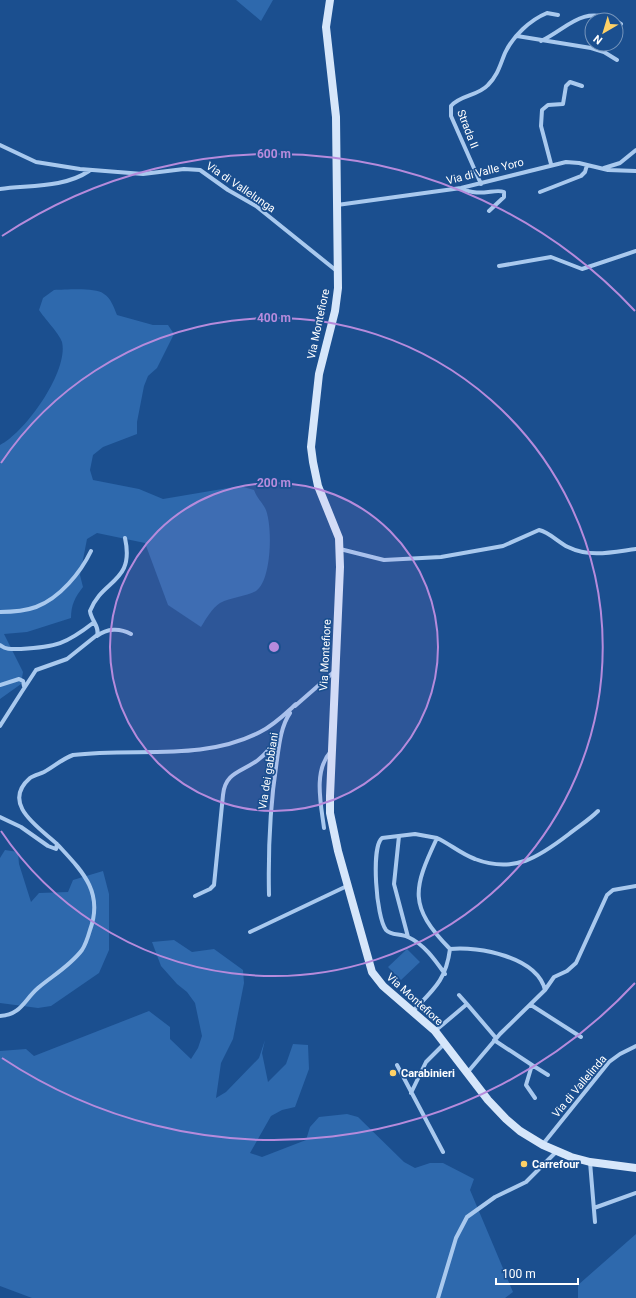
<svg xmlns="http://www.w3.org/2000/svg" width="636" height="1298" viewBox="0 0 636 1298" font-family="Roboto,sans-serif">
<rect width="100%" height="100%" fill="#1b4f8f"/>
<!-- green -->
<path fill="#2e69ad" d="M 236,0 L 273,0 L 261,21 Z
M 54,290 C 66,290 95,287 104,294 C 111,298 114,308 117,315 L 153,325 L 168,325 L 174,334 L 157,368 L 148,376 L 144,386 L 137,422 L 137,434 L 103,447 L 93,455 L 90,470 L 93,480 L 139,489 L 163,499 L 240,486 L 254,490 C 257,498 261,501 265,508 C 273,523 272,581 256,591 C 245,597 231,597 220,603 C 212,608 206,619 201,627 L 168,605 L 145,543 L 97,533 L 87,539 L 80,575 L 83,587 C 75,597 71,605 71,618 L 27,632 L 4,634 L 23,672 L 21,684 L 0,699 L 0,445 C 25,433 69,371 62,342 C 59,333 44,318 39,310 L 43,298 Z
M 5,850 L 18,852 L 19,864 L 31,902 L 39,893 L 68,892 L 73,880 L 103,871 L 109,894 L 109,950 L 99,973 L 51,1006 L 38,1008 L 0,1003 L 0,858 Z
M 174,940 L 192,952 L 214,949 L 243,970 L 244,983 L 233,1039 L 221,1063 L 216,1098 L 226,1092 L 259,1058 L 265,1040 L 262,1053 L 268,1082 L 286,1064 L 293,1044 L 308,1045 L 309,1069 L 295,1107 L 282,1110 L 271,1116 L 250,1153 L 262,1157 L 306,1140 L 310,1127 L 319,1117 L 347,1114 L 358,1117 L 404,1162 L 415,1168 L 430,1163 L 443,1163 L 474,1179 L 470,1190 L 513,1292 L 505,1298 L 32,1298 L 0,1286 L 0,1051 L 26,1049 L 34,1056 L 149,1011 L 170,1027 L 170,1039 L 191,1059 L 198,1048 L 202,1036 L 195,1003 L 187,992 L 177,984 L 161,966 L 152,942 Z
M 407,949 L 420,962 L 401,980 L 388,967 Z
M 636,1234 L 636,1298 L 578,1298 L 578,1285 Z"/>
<g fill="none" stroke-linecap="round" stroke-linejoin="round">
<!-- minor -->
<path stroke="#a9c9ee" stroke-width="4" d="M 616,21 L 621,24
M 517,36 L 591,48 L 604,52 L 617,60
M 541,41 C 568,28 581,6 614,20
M 0,145 L 36,162 L 80,169 L 143,174 L 184,169 L 200,170 L 228,190 L 256,206 L 338,272
M 551,164 L 541,126 L 542,110 L 548,105 L 563,104 L 566,86 L 570,82 L 582,86
M 604,168 L 620,163 L 636,150
M 481,184 L 451,116 L 451,106 C 460,95 478,96 488,85 C 498,75 500,65 505,53 C 513,36 530,20 547,13 L 558,15
M 461,188 C 479,198 495,188 504,192 L 504,197 L 489,211
M 0,189 C 29,185 64,188 89,171
M 540,192 L 581,176 L 585,172 L 587,165
M 337,205 L 461,188 L 566,162 L 579,163 L 608,170 L 636,171
M 499,266 L 551,257 L 582,269 L 636,251
M 340,549 L 384,560 L 441,557 L 503,546 L 539,530 C 549,532 558,542 568,547 C 590,558 613,552 636,549
M 0,612 C 12,612 25,611 36,607 C 60,598 81,572 91,551
M 97,636 C 107,628 120,628 131,634
M 0,645 C 6,650 13,649 21,649 C 56,647 66,644 93,623
M 0,685 L 19,679 L 23,681 L 24,686
M 21,693 L 36,670 L 67,659 L 97,635 C 100,627 91,620 90,611 C 102,579 135,583 125,538
M 295,706 L 335,671
M 0,726 L 21,693
M 0,817 L 21,827 L 48,846 L 56,849 L 57,844 C 40,828 0,804 30,778 C 34,775 40,774 44,772 C 55,766 62,759 73,755 C 135,747 202,762 260,732 C 274,725 285,714 296,704
M 324,828 C 321,804 313,771 331,751
M 399,836 L 394,884 L 408,937
M 437,838 C 450,844 461,854 475,859 C 514,874 539,857 569,834 C 579,826 589,820 598,811
M 269,895 C 268,849 270,805 277,760 C 279,745 281,726 290,713
M 195,896 L 210,889 L 214,885 L 223,795 C 225,772 242,772 258,760 C 267,753 274,744 281,734
M 250,932 L 347,886
M 450,949 C 479,946 537,957 545,990 L 500,1034 L 467,1073
M 545,990 L 554,977 L 567,971 L 576,963 L 607,895 L 613,890 L 636,886
M 459,995 L 467,1004
M 531,1005 L 581,1037
M 413,1011 C 434,989 446,980 450,949 C 408,906 413,889 437,838 L 415,834 L 382,838 C 371,847 376,917 386,930 C 391,936 401,933 408,937 C 424,944 435,960 445,974
M 0,1016 C 21,1015 24,1000 38,988 C 52,976 70,966 82,950 C 86,944 88,937 90,930 C 104,892 82,871 58,845
M 435,1031 L 467,1004 L 496,1038
M 494,1040 L 532,1065 L 526,1085 L 535,1098
M 397,1065 L 443,1152
M 532,1065 L 548,1075
M 411,1093 L 426,1062 L 445,1043
M 543,1144 L 609,1062 L 620,1054 L 636,1046
M 590,1162 L 595,1222
M 594,1208 L 636,1193
M 438,1298 L 456,1238 L 467,1217 L 495,1197 L 526,1182 L 557,1151"/>
<!-- secondary -->
<path stroke="#d6e6fa" stroke-width="8" d="M 330,0 L 326,27 L 336,117 L 338,288 L 335,311 L 319,374 L 311,447 L 313,462 L 318,486 L 339,538 L 340,567 L 330,796 L 330,813 L 338,851 L 372,972 L 383,986 L 435,1031 L 488,1100 L 506,1119 L 520,1131 L 543,1145 L 571,1157 L 590,1162 L 636,1168"/>
</g>
<!-- distance rings -->
<circle cx="274" cy="647" r="164" fill="#b68bdc" fill-opacity=".12"/>
<g fill="none" stroke="#b68bdc" stroke-width="2">
<circle cx="274" cy="647" r="164"/>
<path d="M1 463A329 329 0 1 1 1 831"/>
<path d="M635 983A493 493 0 0 1 2 1058M2 236A493 493 0 0 1 635 311"/>
</g>
<!-- markers -->
<g fill="#ffd166" stroke="#1b4f8f" stroke-width="1.5">
<circle cx="393" cy="1073" r="4"/>
<circle cx="524" cy="1164" r="4"/>
</g>
<g text-anchor="middle" stroke-width="3.5" stroke-linejoin="round" paint-order="stroke">
<!-- street labels -->
<g font-size="11" fill="#fff" stroke="#1b4f8f">
<text transform="translate(468 129) rotate(69)" y="4">Strada II</text>
<text transform="translate(485 171) rotate(-14)" y="4">Via di Valle Yoro</text>
<text transform="translate(241 187) rotate(34)" y="4">Via di Vallelunga</text>
<text transform="translate(318 324) rotate(-78)" y="4">Via Montefiore</text>
<text transform="translate(325 655) rotate(-87)" y="4">Via Montefiore</text>
<text transform="translate(268 771) rotate(-81)" y="4">Via dei gabbiani</text>
<text transform="translate(415 999) rotate(42)" y="4">Via Montefiore</text>
<text transform="translate(579 1086) rotate(-50)" y="4">Via di Vallelinda</text>
</g>
<!-- poi labels -->
<g font-size="11" font-weight="bold" fill="#fff" stroke="#1b4f8f" text-anchor="start">
<text x="401" y="1077">Carabinieri</text>
<text x="532" y="1168">Carrefour</text>
</g>
</g>
<circle cx="274" cy="647" r="6" fill="#b68bdc" stroke="#1b4f8f" stroke-width="2"/>
<g font-size="12" text-anchor="middle" font-weight="bold" fill="#b68bdc" stroke="#1b4f8f" stroke-width="3.5" stroke-linejoin="round" paint-order="stroke">
<text x="274" y="158">600 m</text>
<text x="274" y="322">400 m</text>
<text x="274" y="487">200 m</text>
</g>
<!-- north arrow -->
<g transform="translate(604 32) rotate(218)"><circle r="19" fill="#1b4f8f" stroke="#7695bc"/>
<path d="M0-3L7 15L0 10L-7 15Z" fill="#ffd166"/>
<text y="-6" font-size="11" font-weight="bold" text-anchor="middle" fill="#ffffff">N</text>
</g>
<!-- scale -->
<path d="M496 1278v6h82v-6" fill="none" stroke="#ffffff" stroke-width="2"/>
<text x="502" y="1278" font-size="12" fill="#ffffff" stroke="#1b4f8f" stroke-width="3" paint-order="stroke">100 m</text>
</svg>
